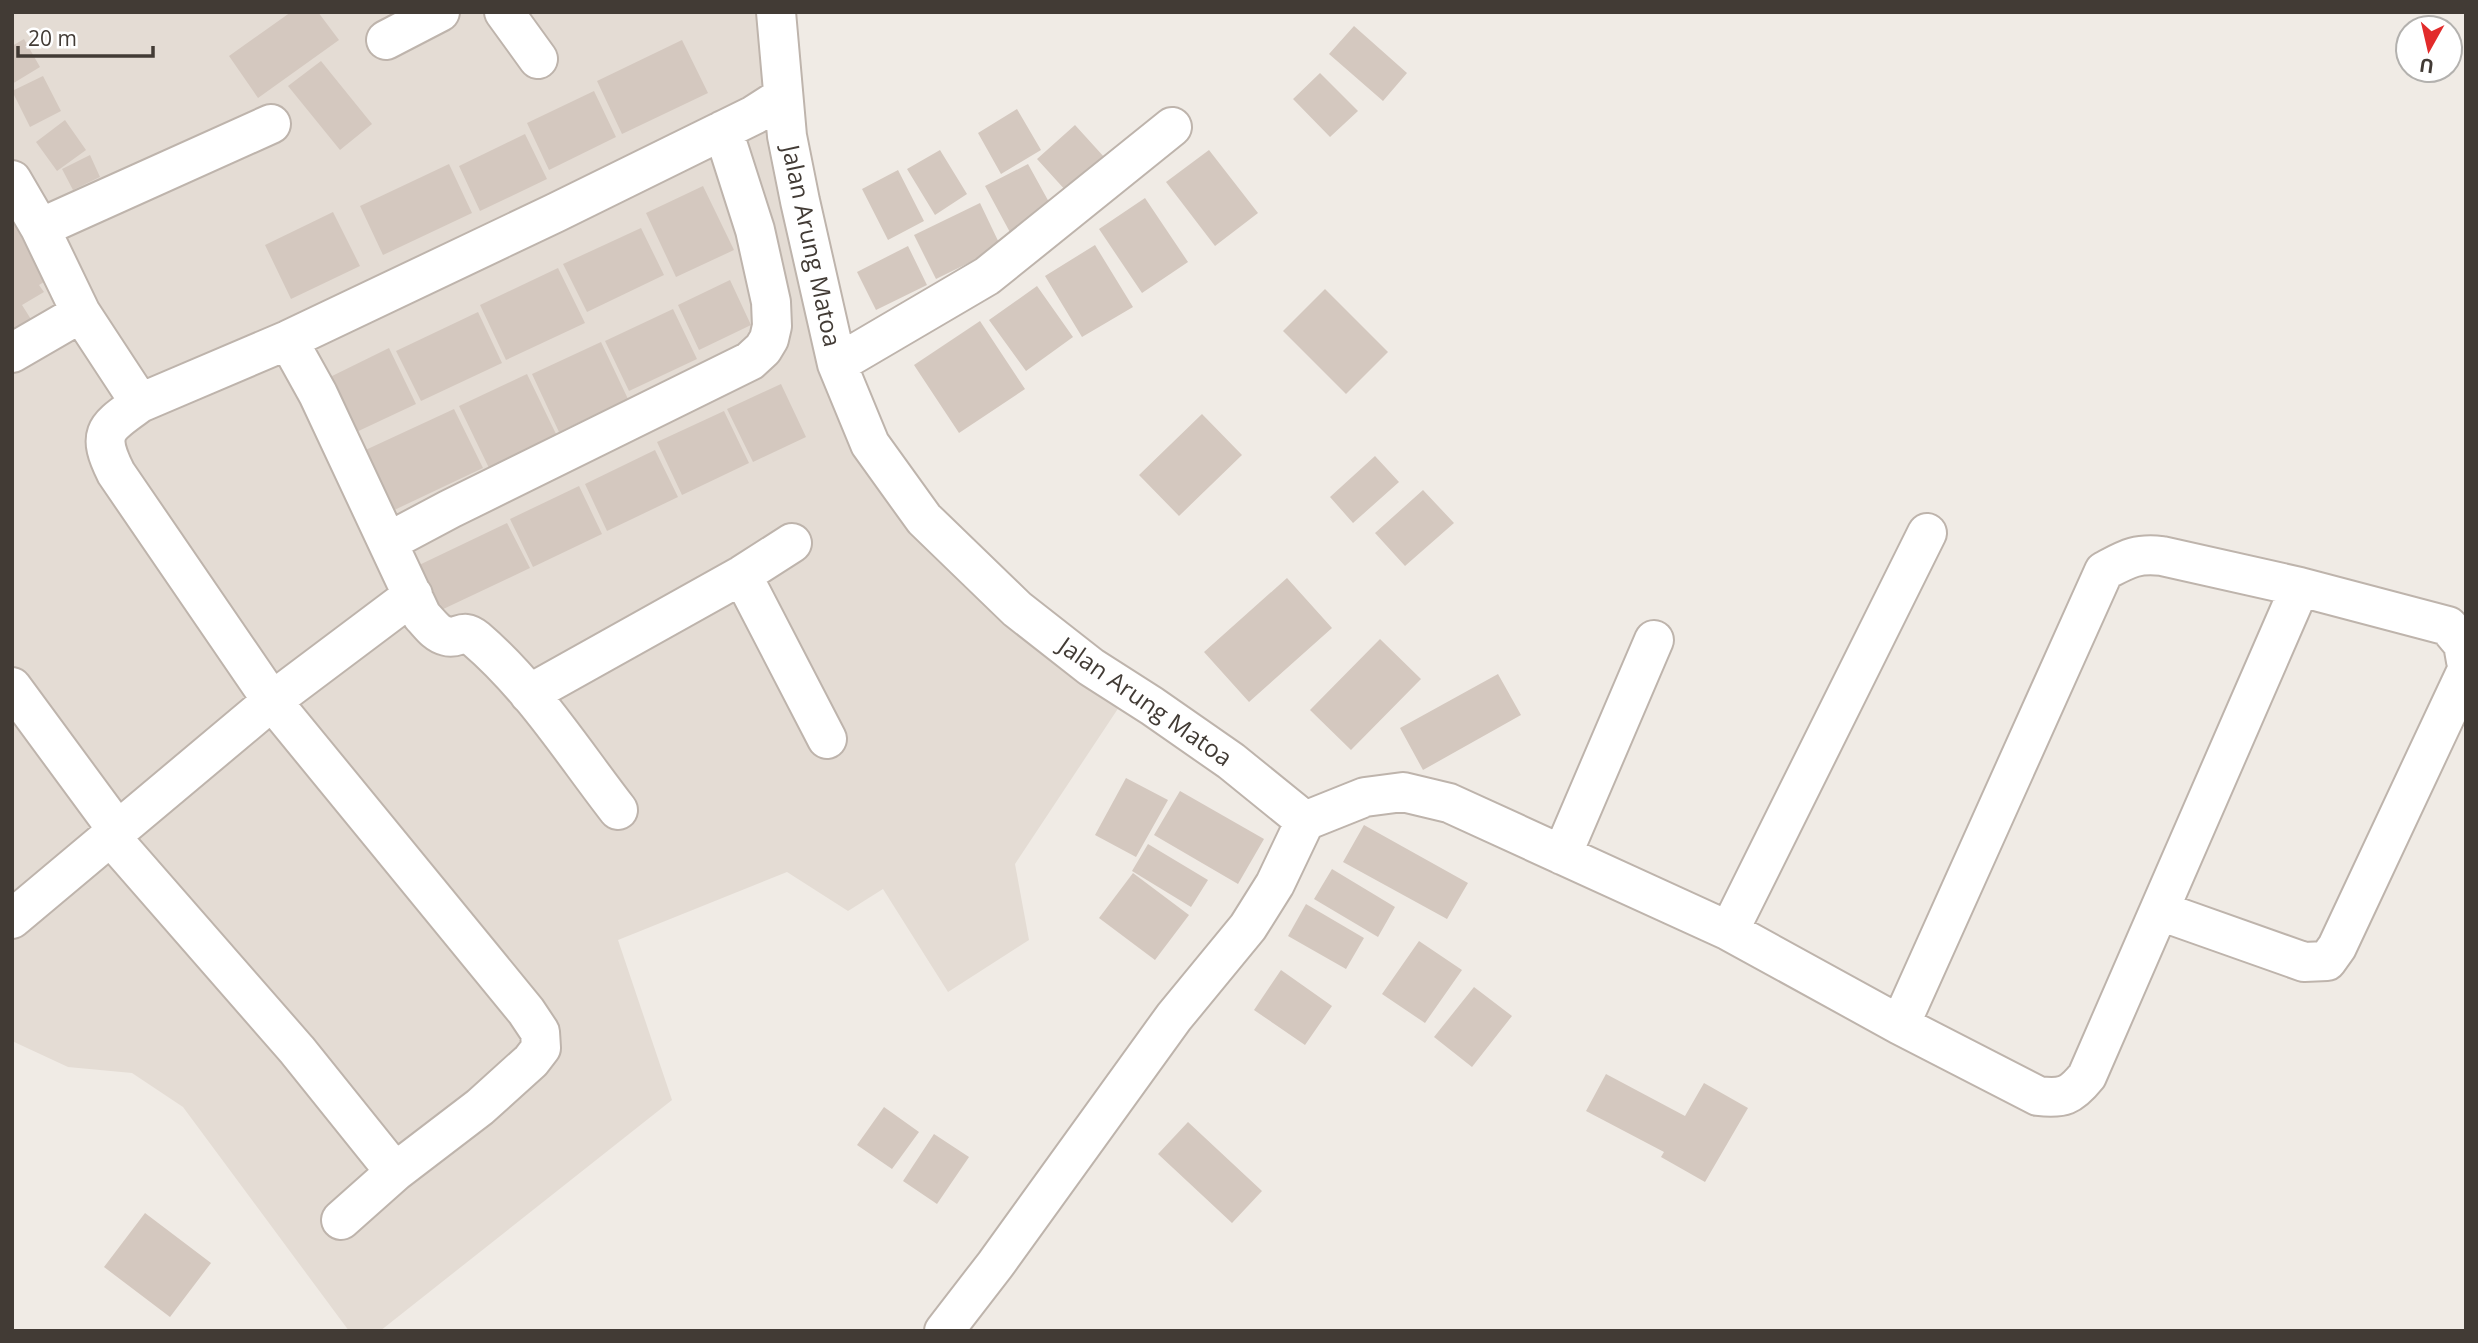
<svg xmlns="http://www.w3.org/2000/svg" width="2478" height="1343" viewBox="0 0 2478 1343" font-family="'Open Sans',sans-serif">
<rect width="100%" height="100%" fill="#f0ebe5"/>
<!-- residential -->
<path fill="#e4dcd4" d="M 12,12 L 793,12 L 793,128 L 836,363 L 893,484 L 1129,692 L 1015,864 L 1029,940 L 948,992 L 883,889 L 848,911 L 787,872 L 618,940 L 672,1100 L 380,1331 L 349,1331 L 183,1107 L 132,1073 L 68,1067 L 12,1041 Z"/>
<!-- building -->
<path fill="#d4c8bf" d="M 291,12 L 318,12 L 339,40 L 258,98 L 229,56 Z
M 1354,26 L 1407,73 L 1383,101 L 1329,54 Z
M 24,39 L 40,67 L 12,84 L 12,46 Z
M 682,40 L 708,93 L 622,134 L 597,81 Z
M 321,61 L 372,124 L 340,150 L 288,86 Z
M 1320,73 L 1358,111 L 1330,137 L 1293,99 Z
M 43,76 L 61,111 L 30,127 L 12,91 Z
M 594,91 L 616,137 L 549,170 L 527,123 Z
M 1017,109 L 1041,150 L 1001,174 L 978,133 Z
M 65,120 L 86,150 L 57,171 L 36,142 Z
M 1075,125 L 1105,158 L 1067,192 L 1037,159 Z
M 525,134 L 547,179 L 480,211 L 459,166 Z
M 940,150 L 967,194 L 935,215 L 907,169 Z
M 1209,150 L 1258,213 L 1215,246 L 1166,182 Z
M 90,155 L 100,177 L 73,190 L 62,169 Z
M 449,164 L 472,213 L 383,255 L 360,206 Z
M 1028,164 L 1055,213 L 1012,236 L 985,186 Z
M 898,170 L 924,221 L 888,240 L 862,189 Z
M 703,186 L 734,250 L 676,277 L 646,213 Z
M 1145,198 L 1188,262 L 1142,293 L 1099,229 Z
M 980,203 L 1001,247 L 936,279 L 914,235 Z
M 12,207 L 54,276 L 39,285 L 44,292 L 22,305 L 39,332 L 21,344 L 12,330 Z
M 333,212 L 360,266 L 291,299 L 265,245 Z
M 641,228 L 664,275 L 587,312 L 563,264 Z
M 1095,245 L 1133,307 L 1082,337 L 1045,276 Z
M 908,246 L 927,285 L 876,310 L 857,272 Z
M 558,268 L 585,323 L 506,360 L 480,305 Z
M 730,280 L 751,325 L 699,350 L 678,305 Z
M 1037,286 L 1073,337 L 1026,371 L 989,320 Z
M 1325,289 L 1388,352 L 1346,394 L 1283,331 Z
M 673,309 L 697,359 L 629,391 L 605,341 Z
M 478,312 L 502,363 L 421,401 L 396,351 Z
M 980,321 L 1025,389 L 959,433 L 914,365 Z
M 601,342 L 628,399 L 559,432 L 532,374 Z
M 389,348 L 416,404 L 350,435 L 324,380 Z
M 527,374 L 557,436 L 489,468 L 459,406 Z
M 781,384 L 806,437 L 753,462 L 727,409 Z
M 454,409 L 483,468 L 388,513 L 359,453 Z
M 724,411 L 749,463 L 682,495 L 657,442 Z
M 1202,414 L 1242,455 L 1179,516 L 1139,475 Z
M 655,450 L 678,497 L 607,531 L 585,484 Z
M 1375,456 L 1399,482 L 1353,523 L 1330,497 Z
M 579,486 L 602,534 L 533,567 L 510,519 Z
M 1423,490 L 1454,523 L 1405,566 L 1375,533 Z
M 507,523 L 530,568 L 437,612 L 415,567 Z
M 1287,578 L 1332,628 L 1249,702 L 1204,652 Z
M 1380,639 L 1421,679 L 1351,750 L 1310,710 Z
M 1498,674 L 1521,715 L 1423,770 L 1400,728 Z
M 1126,778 L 1168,800 L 1136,857 L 1095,835 Z
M 1180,791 L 1264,839 L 1238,884 L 1154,835 Z
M 1364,825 L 1468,883 L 1447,919 L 1343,862 Z
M 1148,844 L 1208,880 L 1191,907 L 1132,871 Z
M 1332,869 L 1395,907 L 1378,937 L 1314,899 Z
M 1133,873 L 1189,915 L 1155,960 L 1099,918 Z
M 1306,904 L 1364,938 L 1346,969 L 1288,936 Z
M 1419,941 L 1462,970 L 1425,1023 L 1382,994 Z
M 1281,970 L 1332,1006 L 1305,1045 L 1254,1010 Z
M 1474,987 L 1512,1016 L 1472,1067 L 1434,1037 Z
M 1606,1074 L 1685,1116 L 1704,1083 L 1748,1108 L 1705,1182 L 1661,1157 L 1664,1152 L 1586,1111 Z
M 884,1107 L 919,1132 L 892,1169 L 857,1145 Z
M 1188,1122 L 1262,1191 L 1232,1223 L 1158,1154 Z
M 934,1134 L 969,1157 L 937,1204 L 903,1181 Z
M 145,1213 L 211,1263 L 170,1317 L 104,1267 Z"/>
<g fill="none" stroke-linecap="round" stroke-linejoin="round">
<defs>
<path id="street" d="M 504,12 L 538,59
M 776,12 L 787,136 L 800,201 L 837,364 L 870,444 L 924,519 L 1017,609 L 1091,667 L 1152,706 L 1231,761 L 1305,821 L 1275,884 L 1248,927 L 1174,1017 L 995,1265 L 944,1331
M 386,40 L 440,12
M 12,180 L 40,228 L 81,313 L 140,403 L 288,340 L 555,213 L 754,115 L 782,97
M 40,228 L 271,124
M 288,340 L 318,394 L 422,616 C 429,623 436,634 446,636 C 459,640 462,627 476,639 C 532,687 573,752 618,810
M 12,353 L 81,313
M 837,364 L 987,276 L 1172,127
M 140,403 C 107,427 95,431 116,473 L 272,701 L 526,1011 L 540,1032 L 541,1048 L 531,1061 L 480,1107 L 395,1172 L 341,1220
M 388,542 L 450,509 L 750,361 L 763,349 L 769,339 L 772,326 L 771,302 L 755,230 L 723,130
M 742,575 L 827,739
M 12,687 L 118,831
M 529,694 L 742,575 L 792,543
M 1305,821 L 1365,797 L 1403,792 L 1449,803 L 1729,931 L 1900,1025 L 2038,1096 C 2063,1099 2071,1096 2087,1076 L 2300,587
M 110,836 L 297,1050 L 395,1172
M 1562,855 L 1654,640
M 2160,911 L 2304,962 L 2327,961 L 2337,947 L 2466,672
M 12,919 L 272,701 L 413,595
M 1729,931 L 1927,533
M 1900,1025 L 2104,571 C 2127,559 2136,553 2162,556 L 2300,587 L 2448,626 L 2463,644 L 2466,661"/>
</defs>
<!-- street casing -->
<use href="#street" stroke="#beb4ac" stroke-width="42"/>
<!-- street -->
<use href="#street" stroke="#fff" stroke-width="38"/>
</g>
<g text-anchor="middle" stroke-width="6" stroke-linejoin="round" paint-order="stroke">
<!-- street labels -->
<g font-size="24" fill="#423b35" stroke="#fff">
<text transform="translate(811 246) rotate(78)" y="8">Jalan Arung Matoa</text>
<text transform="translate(1145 702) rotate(35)" y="8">Jalan Arung Matoa</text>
</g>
</g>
<!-- border -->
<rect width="2478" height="1343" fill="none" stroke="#423b35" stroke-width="28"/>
<!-- north arrow -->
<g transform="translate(2429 49) rotate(188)"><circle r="33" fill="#ffffff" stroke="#b3b1ae" stroke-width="2"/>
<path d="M0-5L12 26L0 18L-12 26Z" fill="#e22b2b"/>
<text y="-10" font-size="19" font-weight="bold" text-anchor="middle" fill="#423b35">U</text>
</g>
<!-- scale -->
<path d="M18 46v10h135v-10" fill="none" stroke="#423b35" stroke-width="3.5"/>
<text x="28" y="46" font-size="21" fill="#423b35" stroke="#ffffff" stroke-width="5" paint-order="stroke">20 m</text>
</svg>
